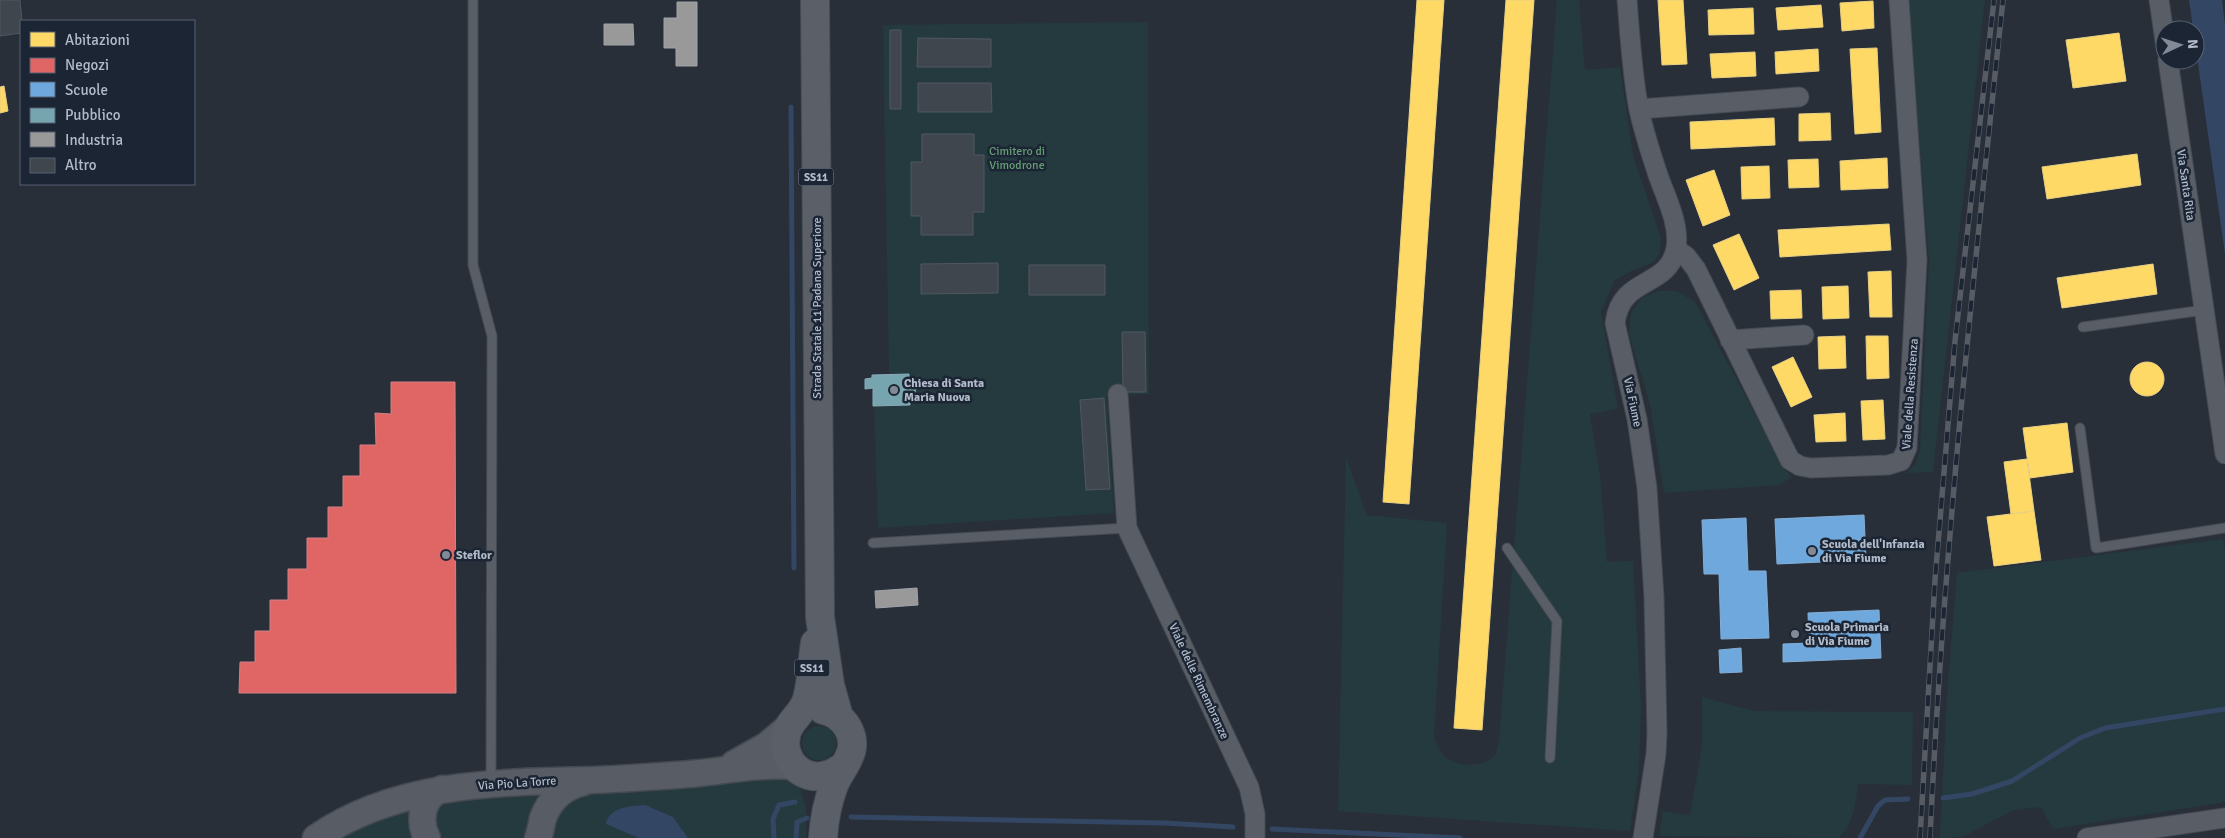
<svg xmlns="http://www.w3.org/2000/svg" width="2225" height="838" viewBox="0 0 2225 838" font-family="Signika,sans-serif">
<rect width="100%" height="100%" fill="#282f39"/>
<!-- green -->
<path fill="#253a3f" d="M 1557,0 L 1579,0 L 1585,70 L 1620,67 L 1633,156 L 1661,238 L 1660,252 L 1654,262 L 1631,271 L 1614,281 L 1601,312 L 1618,409 L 1590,414 L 1600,474 L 1607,562 L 1633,561 L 1641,706 L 1639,770 L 1630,831 L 1338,811 L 1346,458 L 1367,515 L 1447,523 L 1434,735 C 1436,744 1439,752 1447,758 C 1458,767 1485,768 1495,755 C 1497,751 1498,744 1499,740 Z
M 1908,0 L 1985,0 L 1933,472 L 1906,473 L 1916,464 L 1920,450 L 1929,261 Z
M 1148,22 L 1149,394 L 1107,395 L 1114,513 L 878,528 L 873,375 L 889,374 L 883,25 Z
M 1659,291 L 1677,291 L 1695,302 L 1785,470 L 1792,477 L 1779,485 L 1664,493 L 1650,404 L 1629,335 L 1631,313 L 1642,298 Z
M 2223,539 L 2225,550 L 2225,802 L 2053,829 L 2041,807 L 2014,810 L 1962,837 L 1940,838 L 1947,696 L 1957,573 Z
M 1702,697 L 1754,711 L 1913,712 L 1912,785 L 1858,784 C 1856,803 1853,826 1838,838 L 1659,836 L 1663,811 L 1690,815 L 1702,747 Z
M802 743a17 17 0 1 1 34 0a17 17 0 1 1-34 0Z
M 785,775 L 800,787 L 806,808 L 806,838 L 545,838 L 566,795 Z
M 554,786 L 530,838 L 437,838 L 431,815 L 448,797 Z
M 412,805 L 421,838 L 325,838 Z"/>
<!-- water -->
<path fill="#334764" d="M 2189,0 L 2222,0 L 2225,25 L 2225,254 Z
M 645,805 L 673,817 L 688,838 L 639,838 L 606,824 C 609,807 631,806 645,805 Z"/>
<!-- homes -->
<path fill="#ffd966" stroke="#e8d084" d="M 1417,0 L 1444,0 L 1409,504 L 1383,502 Z
M 1506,0 L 1534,0 L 1482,730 L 1454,728 Z
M 1658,0 L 1683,0 L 1687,64 L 1662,65 Z
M 1873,1 L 1874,28 L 1842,31 L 1840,3 Z
M 1821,5 L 1823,27 L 1778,30 L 1776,8 Z
M 1753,8 L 1754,34 L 1709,35 L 1708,10 Z
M 2119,33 L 2126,81 L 2073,88 L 2066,40 Z
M 1877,48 L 1881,132 L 1855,134 L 1850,49 Z
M 1818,49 L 1819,71 L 1776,74 L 1775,52 Z
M 1755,52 L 1756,76 L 1712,78 L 1710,54 Z
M 4,86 L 8,111 L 0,113 L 0,87 Z
M 1830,113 L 1831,140 L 1799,141 L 1799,114 Z
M 1774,118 L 1775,145 L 1691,149 L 1690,122 Z
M 2137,154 L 2141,185 L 2047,199 L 2042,167 Z
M 1887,158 L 1888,188 L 1841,190 L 1840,161 Z
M 1818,159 L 1819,187 L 1789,188 L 1788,160 Z
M 1769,166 L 1770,198 L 1742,199 L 1741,167 Z
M 1714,170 L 1730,215 L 1703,226 L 1686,180 Z
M 1889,224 L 1891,250 L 1780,257 L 1778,230 Z
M 1739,234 L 1759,278 L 1734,290 L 1713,245 Z
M 2153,264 L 2157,294 L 2062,308 L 2057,278 Z
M 1891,271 L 1892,317 L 1870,317 L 1868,272 Z
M 1848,286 L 1849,318 L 1823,319 L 1822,287 Z
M 1801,290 L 1802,318 L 1771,319 L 1770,291 Z
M 1845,336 L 1846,368 L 1819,369 L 1818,337 Z
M 1866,336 L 1888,336 L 1889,378 L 1867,379 Z
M 1793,357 L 1812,397 L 1791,407 L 1772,367 Z
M2130 379a17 17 0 1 1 34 0a17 17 0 1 1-34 0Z
M 1883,400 L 1885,439 L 1863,440 L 1861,401 Z
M 1845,413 L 1846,441 L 1816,442 L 1814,415 Z
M 2067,423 L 2073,472 L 2030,478 L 2023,428 Z
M 2027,459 L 2034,511 L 2011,514 L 2004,462 Z
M 2034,511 L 2041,560 L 1994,566 L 1987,517 Z"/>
<!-- shops -->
<path fill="#e06666" stroke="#d28084" d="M 391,382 L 455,382 L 456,693 L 239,693 L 240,662 L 255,662 L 255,631 L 270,631 L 270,600 L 288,600 L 288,569 L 307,569 L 307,538 L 328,538 L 328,507 L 343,507 L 343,476 L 360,476 L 360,445 L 376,445 L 375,413 L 391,414 Z"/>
<!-- schools -->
<path fill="#6fa8dc" stroke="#83aed7" d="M 1864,515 L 1866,560 L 1777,564 L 1775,519 Z
M 1746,518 L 1748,571 L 1766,571 L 1769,638 L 1721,639 L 1719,574 L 1704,574 L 1702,520 Z
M 1879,610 L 1881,658 L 1783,662 L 1783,644 L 1809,643 L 1808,613 Z
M 1741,648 L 1742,672 L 1720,673 L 1719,650 Z"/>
<!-- public -->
<path fill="#76a5af" stroke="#88acb7" d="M 909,374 L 909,379 L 914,383 L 916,389 L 914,395 L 910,400 L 910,405 L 873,406 L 873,388 L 865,389 L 865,379 L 872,378 L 872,375 Z"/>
<!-- industry -->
<path fill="#999" stroke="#a0a3a8" d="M 677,2 L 697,2 L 697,66 L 676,66 L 676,48 L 664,48 L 664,18 L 677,18 Z
M 604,24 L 633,24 L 634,45 L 604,45 Z
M 917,588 L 918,605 L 876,608 L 875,591 Z"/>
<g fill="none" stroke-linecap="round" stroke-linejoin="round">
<!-- stream -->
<path stroke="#334764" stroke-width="5" d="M 791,107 L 794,568
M 1943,798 L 1972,794 L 2012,781 L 2080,738 L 2105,728 L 2225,709
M 851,817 L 1165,823 L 1233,827
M 1272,829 L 1460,838
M 774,838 L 773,819 L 779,805 L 795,802
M 796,838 L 797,822 L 807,818
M 1860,838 L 1878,806 L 1885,800 L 1908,799"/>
</g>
<!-- building -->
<path fill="#40464e" stroke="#505760" d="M 0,0 L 20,0 L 22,21 L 21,33 L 0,36 Z
M 890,30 L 901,30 L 901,109 L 890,109 Z
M 918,38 L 991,39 L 991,67 L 917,67 Z
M 918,83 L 991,83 L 992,112 L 918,112 Z
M 922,134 L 974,134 L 974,155 L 984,155 L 984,212 L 973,212 L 973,235 L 921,235 L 921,216 L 911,216 L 911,162 L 922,162 Z
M 998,263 L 998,293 L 921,294 L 921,264 Z
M 1029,265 L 1105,265 L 1105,295 L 1029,295 Z
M 1122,332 L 1145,332 L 1146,392 L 1123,392 Z
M 1104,398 L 1110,489 L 1086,490 L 1080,400 Z"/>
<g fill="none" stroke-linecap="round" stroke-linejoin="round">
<defs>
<path id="lane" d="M 473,0 L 473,265 L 492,336 L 491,782
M 2083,327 L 2204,310
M 2080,428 L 2096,548 L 2225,528
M 873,543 L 1127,528
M 1507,548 L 1557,621 L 1550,758"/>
<path id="street" d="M 1627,0 C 1630,36 1632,74 1639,110 C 1644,132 1651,154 1658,175 C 1666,198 1680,224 1676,248 C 1669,289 1621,275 1615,323 L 1637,419 L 1647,488 L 1654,597 L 1657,733 L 1656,754 L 1643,838
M 2159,0 L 2165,41
M 2168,60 L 2225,454
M 1639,109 L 1799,97
M 1676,249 L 1686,256 L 1696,269 L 1790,460 L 1800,466 L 1811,468 L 1888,465 L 1901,461 L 1907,448 L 1917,260 L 1899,0
M 1730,340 L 1804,335
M 1118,394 L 1127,528 L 1249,787 L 1255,814 L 1255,838
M 2087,838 L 2225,818"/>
<path id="secondary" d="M 734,764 L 766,746 L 791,725
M 316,838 C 396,782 499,782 594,780 C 621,779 649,777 677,775 C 716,773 755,763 794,766
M 427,838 C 418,821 422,796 442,789
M 538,838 C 541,831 541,825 543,818 C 550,799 565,786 584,782"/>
<path id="primary" d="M 815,0 L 820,617 L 830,685 L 839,717
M 815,643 C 812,661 812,681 807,699 C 804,710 796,716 790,725 C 779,744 788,768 808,775 C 822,779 833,774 844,766
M 823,710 C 844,714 859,737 849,757 C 845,767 838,775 834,785 C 828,801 824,821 823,838"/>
</defs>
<!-- lane casing -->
<use href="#lane" stroke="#454a51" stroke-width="11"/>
<!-- street casing -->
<use href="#street" stroke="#454a51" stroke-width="21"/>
<!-- secondary casing -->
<use href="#secondary" stroke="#454a51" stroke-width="29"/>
<!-- primary casing -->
<use href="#primary" stroke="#464c55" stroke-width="30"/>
<!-- lane -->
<use href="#lane" stroke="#595e66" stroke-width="9"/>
<!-- street -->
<use href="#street" stroke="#595e66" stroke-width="19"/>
<!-- secondary -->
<use href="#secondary" stroke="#585c64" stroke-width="26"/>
<!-- primary -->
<use href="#primary" stroke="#5b6068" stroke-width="28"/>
<defs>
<path id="rail" d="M 1920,838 L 1935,580 L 1955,341 L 1994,0
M 1930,838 C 1943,558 1973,279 2003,0"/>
</defs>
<!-- rail casing -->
<use href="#rail" stroke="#575c64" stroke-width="5.5"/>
<!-- rail -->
<use href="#rail" stroke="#1b2534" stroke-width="4" stroke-dasharray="11" stroke-linecap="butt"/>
</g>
<!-- markers -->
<g fill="#828a97" stroke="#1b2534" stroke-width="2">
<circle cx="894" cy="390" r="5"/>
<circle cx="1812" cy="551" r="5"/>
<circle cx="446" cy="555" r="5"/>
<circle cx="1795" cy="634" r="5"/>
</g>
<g text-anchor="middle" stroke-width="5" stroke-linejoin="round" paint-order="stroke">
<!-- shield labels -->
<g fill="#1b2534" stroke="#858e9d" stroke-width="1">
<rect x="798.5" y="168.5" width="35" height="17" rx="4"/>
<rect x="794.5" y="659.5" width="35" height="17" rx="4"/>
</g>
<g font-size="11" font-weight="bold" fill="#b2bbca">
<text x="816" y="181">SS11</text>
<text x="812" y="672">SS11</text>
</g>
<!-- park labels -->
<g font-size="12" fill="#679d74" stroke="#1b2534">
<text x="1017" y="155">Cimitero di<tspan x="1017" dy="14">Vimodrone</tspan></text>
</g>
<!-- street labels -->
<g font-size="12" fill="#b2bbca" stroke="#1b2534">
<text transform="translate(2186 185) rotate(82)" y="4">Via Santa Rita</text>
<text transform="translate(817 308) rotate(-90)" y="4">Strada Statale 11 Padana Superiore</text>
<text transform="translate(1910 394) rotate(-86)" y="4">Viale della Resistenza</text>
<text transform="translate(1633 402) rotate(78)" y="4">Via Fiume</text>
<text transform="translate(1199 681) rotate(65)" y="4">Viale delle Rimembranze</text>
<text transform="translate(517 783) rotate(-4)" y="4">Via Pio La Torre</text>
</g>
<!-- poi labels -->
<g font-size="12" font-weight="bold" fill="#b2bbca" stroke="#1b2534" text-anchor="start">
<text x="904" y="387">Chiesa di Santa<tspan x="904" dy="14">Maria Nuova</tspan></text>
<text x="1822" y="548">Scuola dell'Infanzia<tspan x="1822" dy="14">di Via Fiume</tspan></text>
<text x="456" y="559">Steflor</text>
<text x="1805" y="631">Scuola Primaria<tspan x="1805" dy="14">di Via Fiume</tspan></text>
</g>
</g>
<!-- legend -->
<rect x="20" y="20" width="175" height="165" fill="#1b2534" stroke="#576170"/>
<rect x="30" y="32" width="25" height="15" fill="#ffd966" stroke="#576170"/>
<text x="65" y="45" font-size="15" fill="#b2bbca">Abitazioni</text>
<rect x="30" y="58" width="25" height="15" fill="#e06666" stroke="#576170"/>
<text x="65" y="70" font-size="15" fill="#b2bbca">Negozi</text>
<rect x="30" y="82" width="25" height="15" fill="#6fa8dc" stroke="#576170"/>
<text x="65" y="95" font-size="15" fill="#b2bbca">Scuole</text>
<rect x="30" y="108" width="25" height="15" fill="#76a5af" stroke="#576170"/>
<text x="65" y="120" font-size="15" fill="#b2bbca">Pubblico</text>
<rect x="30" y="132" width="25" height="15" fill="#999999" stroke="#576170"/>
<text x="65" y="145" font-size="15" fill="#b2bbca">Industria</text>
<rect x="30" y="158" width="25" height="15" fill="#40464e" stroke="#576170"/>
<text x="65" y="170" font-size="15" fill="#b2bbca">Altro</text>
<!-- north arrow -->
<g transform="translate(2180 45) rotate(86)"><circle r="24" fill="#1b2534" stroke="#576170"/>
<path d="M0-4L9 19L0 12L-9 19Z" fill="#828a97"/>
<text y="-8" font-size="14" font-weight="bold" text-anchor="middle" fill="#b2bbca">N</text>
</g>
</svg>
